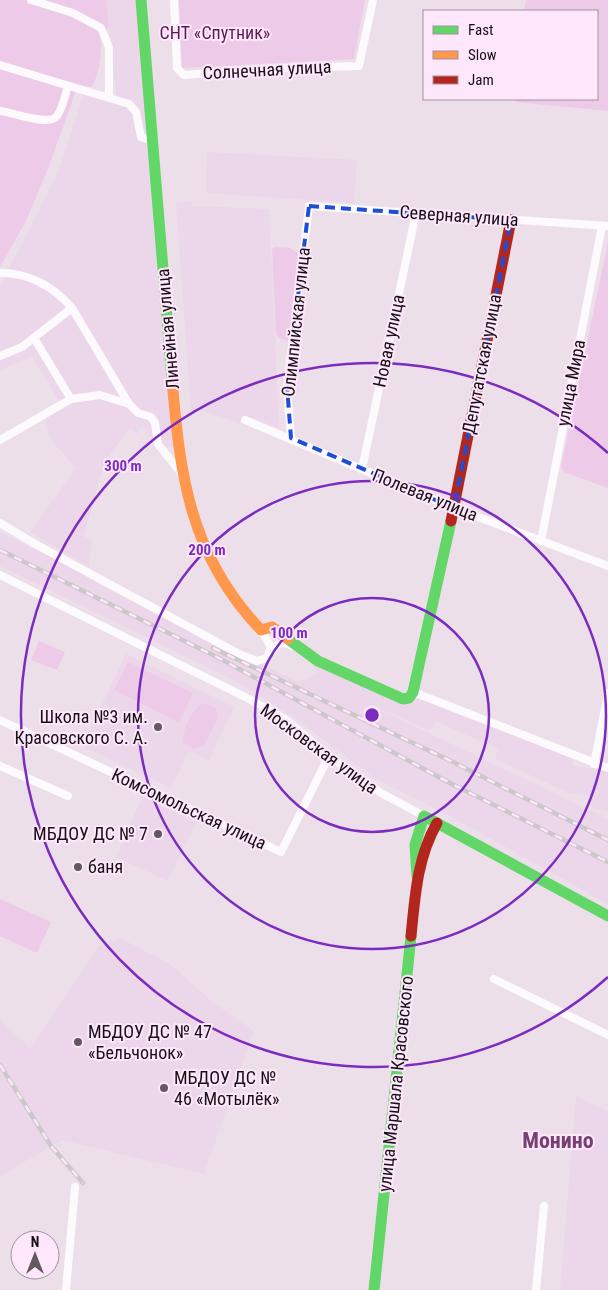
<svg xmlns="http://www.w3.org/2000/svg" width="608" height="1290" viewBox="0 0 608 1290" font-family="'Roboto Condensed',sans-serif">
<rect width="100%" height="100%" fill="#ecdfea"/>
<!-- built -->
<path fill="#ecd6e9" d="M 106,0 L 136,0 L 150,137 L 151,198 L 173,447 L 156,447 L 143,425 L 137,434 L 130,428 L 111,453 L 99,480 L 84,536 L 92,541 L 89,567 L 30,532 L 76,468 L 52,441 L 43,414 L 60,403 L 32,357 L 0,370 L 0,286 L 58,173 L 84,93 L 117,104 Z
M 207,152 L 357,160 L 354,203 L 206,193 Z
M 191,201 L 192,206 L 269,209 L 279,428 L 247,416 L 243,424 L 200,410 L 191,411 L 176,203 Z
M 0,532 L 87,575 L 101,586 L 298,682 L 319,673 L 323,676 L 302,655 L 405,702 L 417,700 L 421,695 L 574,760 L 572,765 L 608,771 L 608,811 L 591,808 L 591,796 L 567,792 L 495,759 L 498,749 L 435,721 L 430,731 L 356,698 L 608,819 L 608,904 L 448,815 L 376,779 L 296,719 L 234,680 L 0,566 Z
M 126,654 L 234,707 L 209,761 L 189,751 L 171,788 L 82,746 Z
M 142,797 L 196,822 L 168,881 L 116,857 Z
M 120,938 L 170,964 L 215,1004 L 254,1031 L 204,1174 L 62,1140 L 0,1176 L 0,1020 L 30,1048 L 99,946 Z
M 576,1096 L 608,1111 L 608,1290 L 560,1290 Z"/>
<!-- green -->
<path fill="#eecae9" d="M 0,0 L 106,0 L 109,27 L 101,34 C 101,53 101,70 92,87 L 78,85 L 49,166 L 26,221 L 0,267 Z
M 179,0 L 365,0 L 354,59 L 182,68 Z
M 526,0 L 608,0 L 608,111 L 515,102 L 515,99 L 597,99 L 597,11 L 524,11 Z
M 608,242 L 608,488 L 564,472 L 561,467 Z
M 275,247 L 290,248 L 298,253 L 289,338 L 287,341 L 279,338 L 276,334 L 272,249 Z
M 39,641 L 65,652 L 57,670 L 31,660 Z
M 128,662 L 193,693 L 179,722 L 114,690 Z
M 203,703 L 216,708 L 218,717 L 204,746 L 193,749 L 184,743 C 180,733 193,708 203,703 Z
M 0,899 L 51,922 L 37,953 L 0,936 Z"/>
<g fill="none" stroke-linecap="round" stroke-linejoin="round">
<!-- street -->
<path stroke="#fcfafc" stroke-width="8" d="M 31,0 L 73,13 L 101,28 L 109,47 L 109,98
M 174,0 L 177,68 L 184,75 L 286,68 L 359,66 L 373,0
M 0,65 L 129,104 L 136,112 L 141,137 L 153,141
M 0,111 C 12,112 49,127 57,116 C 63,108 65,95 68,86
M 0,273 C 29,273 53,286 72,308 L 129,404 L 138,413 L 151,417 L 155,423 L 158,444 L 181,473
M 34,338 L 71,399
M 0,356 L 22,347 L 72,308
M 245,420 L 454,508 L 608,566
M 291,438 L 287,386 L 309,206 L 608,226
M 0,440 L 71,399 L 100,395 L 129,404
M 362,469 L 416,213
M 0,523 L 35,544 L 241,655 L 257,661 L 267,658 L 271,647 L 261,630
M 541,541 L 602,226
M 0,575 L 249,699 L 285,719 L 329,756 L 381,793 L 424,816
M 271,651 C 278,643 282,641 292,646
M 413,692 L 608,768
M 0,720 L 281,852 L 329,756
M 594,764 L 608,693
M 0,766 L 68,796
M 494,979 L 608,1035
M 66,1290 L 75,1187
M 536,1290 L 544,1206"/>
<!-- fast -->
<path stroke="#63d668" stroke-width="11" d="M 141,0 L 172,379
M 288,639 L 318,661 L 403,699 L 409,698 L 413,692 L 451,521
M 417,876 L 415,845 L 424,816 L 608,916
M 374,1290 L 411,936"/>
<!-- slow -->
<path stroke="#ff974d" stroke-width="11" d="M 172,379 C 180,476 190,556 261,630 L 272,627 L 288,639"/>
<!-- jam -->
<path stroke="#b3261e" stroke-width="11" d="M 451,521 L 511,220
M 411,936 C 415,897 417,858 437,823"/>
<defs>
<path id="rail" d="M 0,550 L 217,657 L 448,782 L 608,862
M 213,648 L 453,762 L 608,840
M 0,1065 L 51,1146 L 83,1183"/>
</defs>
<!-- rail casing -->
<use href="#rail" stroke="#cbc7cb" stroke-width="4.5"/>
<!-- rail -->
<use href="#rail" stroke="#fee7fb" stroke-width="2.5" stroke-dasharray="8" stroke-linecap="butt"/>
</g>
<!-- marked area -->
<path fill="none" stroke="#1d4ed8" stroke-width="4" stroke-dasharray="10 6" stroke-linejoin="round" d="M 309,206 L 511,220 L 454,508 L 291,438 L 287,386 Z"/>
<!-- distance rings -->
<g fill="none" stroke="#7b2cbf" stroke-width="2.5">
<circle cx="372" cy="715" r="117"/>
<circle cx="372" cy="715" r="234"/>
<path d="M608 977A352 352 0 1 1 608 453"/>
</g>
<!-- markers -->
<g fill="#625860" stroke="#fee7fb" stroke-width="2">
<circle cx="158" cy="727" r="5"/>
<circle cx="158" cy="834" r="5"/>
<circle cx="78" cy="867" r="5"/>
<circle cx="78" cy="1042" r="5"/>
<circle cx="164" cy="1088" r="5"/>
</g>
<g text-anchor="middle" stroke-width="4" stroke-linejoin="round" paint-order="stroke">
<!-- park labels -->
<g font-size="18" fill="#5a1a55" stroke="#fee7fb">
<text x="215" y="39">СНТ «Спутник»</text>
</g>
<!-- street labels -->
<g font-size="18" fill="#170f16" stroke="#fee7fb">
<text transform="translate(267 70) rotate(-3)" y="6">Солнечная улица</text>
<text transform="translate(459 216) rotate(4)" y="6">Северная улица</text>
<text transform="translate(296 322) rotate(-84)" y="6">Олимпийская улица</text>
<text transform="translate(168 329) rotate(-95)" y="6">Линейная улица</text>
<text transform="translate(389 341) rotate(-78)" y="6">Новая улица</text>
<text transform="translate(482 364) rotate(-79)" y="6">Депутатская улица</text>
<text transform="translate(571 383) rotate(-79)" y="6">улица Мира</text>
<text transform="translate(425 495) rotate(22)" y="6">Полевая улица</text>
<text transform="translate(319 749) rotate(36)" y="6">Московская улица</text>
<text transform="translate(189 809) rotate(25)" y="6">Комсомольская улица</text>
<text transform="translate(396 1084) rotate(-84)" y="6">улица Маршала Красовского</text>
</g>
<!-- poi labels -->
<g font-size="18" fill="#170f16" stroke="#fee7fb" text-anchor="start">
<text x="148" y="723" text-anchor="end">Школа №3 им.<tspan x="148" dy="21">Красовского С. А.</tspan></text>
<text x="148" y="840" text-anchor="end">МБДОУ ДС № 7</text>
<text x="88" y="873">баня</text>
<text x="88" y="1038">МБДОУ ДС № 47<tspan x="88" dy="21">«Бельчонок»</tspan></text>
<text x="174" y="1084">МБДОУ ДC №<tspan x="174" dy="21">46 «Мотылёк»</tspan></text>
</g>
<!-- district labels -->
<g font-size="22" font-weight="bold" fill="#764171" stroke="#fee7fb">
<text x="558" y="1148">Монино</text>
</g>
</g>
<circle cx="372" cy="715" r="8" fill="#7b2cbf" stroke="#fee7fb" stroke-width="2.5"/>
<g font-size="15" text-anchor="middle" font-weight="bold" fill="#7b2cbf" stroke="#fee7fb" stroke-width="4" stroke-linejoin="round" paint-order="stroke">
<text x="123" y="471">300 m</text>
<text x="207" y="555">200 m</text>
<text x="289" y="638">100 m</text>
</g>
<!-- legend -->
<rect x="423" y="10" width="175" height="90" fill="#fee7fb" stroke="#a2919f"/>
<rect x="433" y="26" width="25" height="8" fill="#63d668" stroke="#a2919f"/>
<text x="468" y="35" font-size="15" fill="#170f16">Fast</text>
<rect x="433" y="51" width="25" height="8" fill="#ff974d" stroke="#a2919f"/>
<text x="468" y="60" font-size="15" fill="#170f16">Slow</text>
<rect x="433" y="76" width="25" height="8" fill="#b3261e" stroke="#a2919f"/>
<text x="468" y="85" font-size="15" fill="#170f16">Jam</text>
<!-- north arrow -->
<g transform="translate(35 1255)"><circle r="24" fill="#fee7fb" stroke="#a2919f"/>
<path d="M0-4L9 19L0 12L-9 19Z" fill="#625860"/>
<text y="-8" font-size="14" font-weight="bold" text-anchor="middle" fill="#170f16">N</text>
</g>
</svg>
